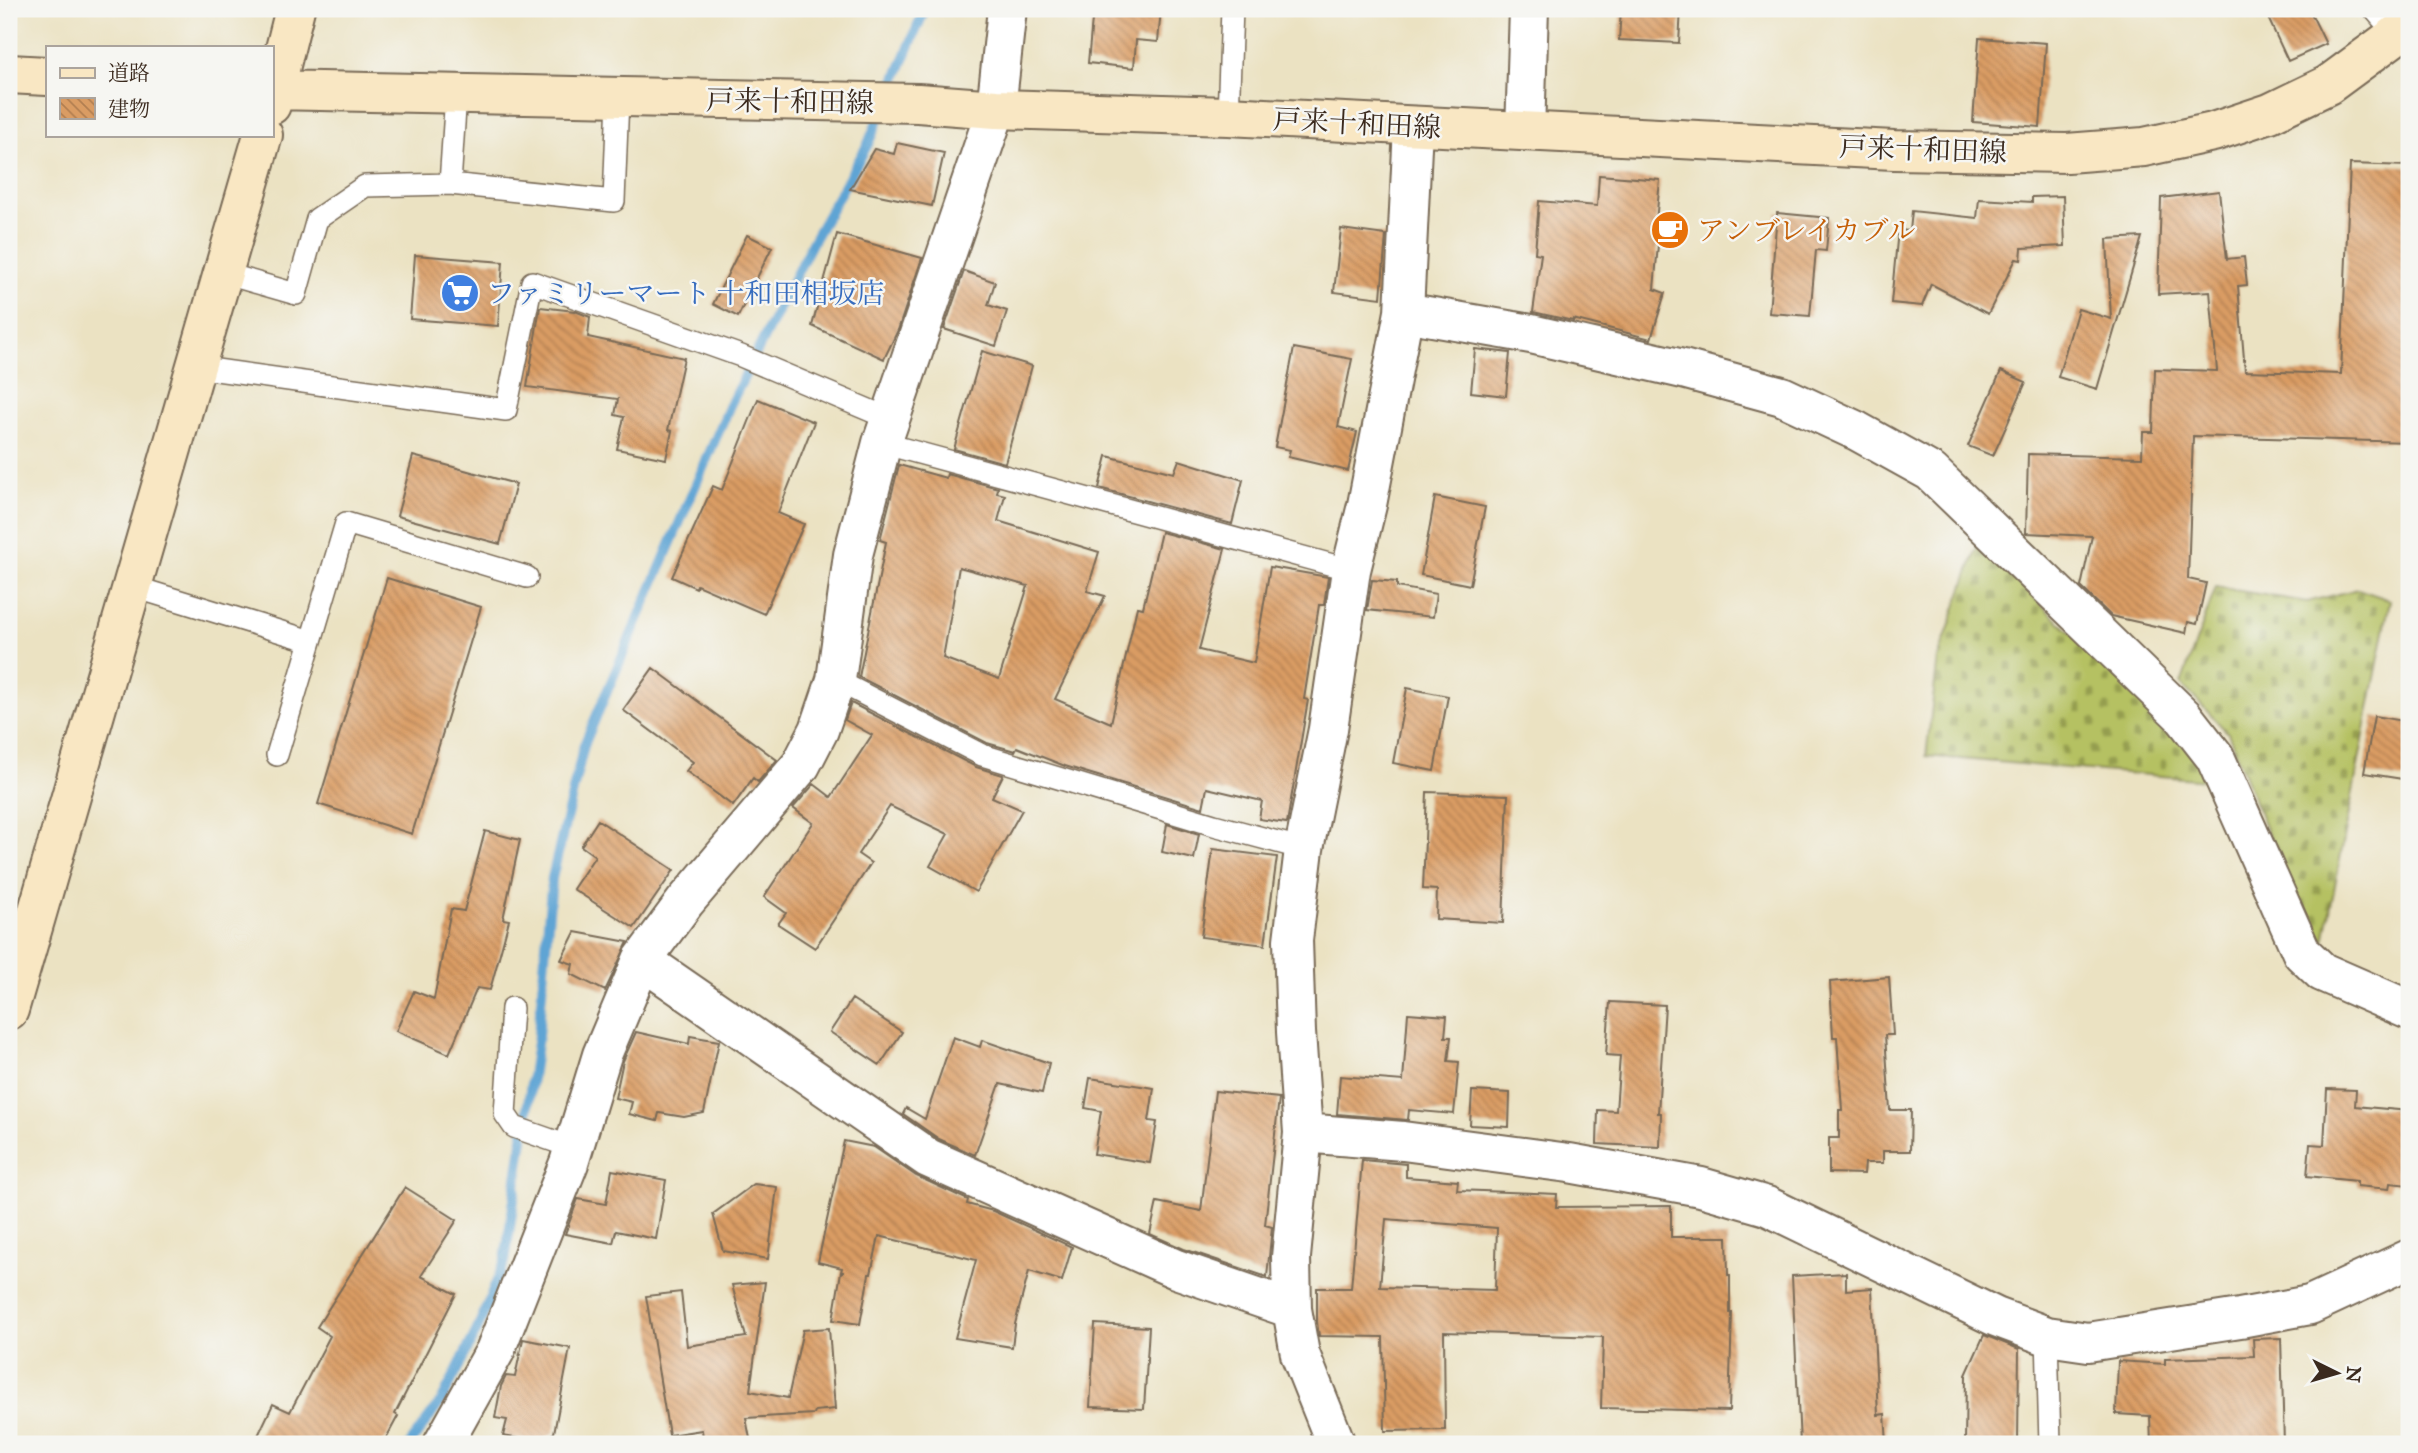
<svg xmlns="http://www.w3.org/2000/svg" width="2418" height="1453" viewBox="0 0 2418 1453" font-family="'IM FELL Great Primer','Noto Serif JP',serif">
<defs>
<pattern id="cemetery-stones" width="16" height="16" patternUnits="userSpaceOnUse" patternTransform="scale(1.75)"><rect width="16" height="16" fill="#b5c162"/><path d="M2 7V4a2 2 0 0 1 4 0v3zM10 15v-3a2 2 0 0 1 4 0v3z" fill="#949d50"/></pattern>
<pattern id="building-back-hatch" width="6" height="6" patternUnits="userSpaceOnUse" patternTransform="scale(1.75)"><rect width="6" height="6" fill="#da9c63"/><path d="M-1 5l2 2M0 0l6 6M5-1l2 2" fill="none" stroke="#b27f51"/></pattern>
</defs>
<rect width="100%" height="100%" fill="#f6f6f2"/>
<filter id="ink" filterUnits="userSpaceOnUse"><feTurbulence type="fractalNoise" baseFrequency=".0143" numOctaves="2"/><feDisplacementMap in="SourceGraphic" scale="14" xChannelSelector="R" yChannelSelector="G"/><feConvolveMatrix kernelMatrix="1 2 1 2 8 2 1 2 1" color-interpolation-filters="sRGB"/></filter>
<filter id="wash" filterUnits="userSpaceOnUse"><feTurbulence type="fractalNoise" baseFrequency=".00686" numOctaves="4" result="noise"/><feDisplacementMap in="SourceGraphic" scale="28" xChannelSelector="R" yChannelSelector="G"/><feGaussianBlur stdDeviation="1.57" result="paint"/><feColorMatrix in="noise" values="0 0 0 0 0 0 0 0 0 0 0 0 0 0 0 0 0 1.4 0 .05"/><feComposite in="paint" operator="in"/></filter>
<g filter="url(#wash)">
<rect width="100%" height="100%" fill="#ebe2c2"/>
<!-- cemetery -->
<path fill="url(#cemetery-stones)" stroke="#787640" stroke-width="2" d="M 1978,545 L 2189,744 L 2208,780 L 1926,756 L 1938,658 Z
M 2216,587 L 2307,602 L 2358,589 L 2390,600 L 2324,942 L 2308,936 L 2228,733 L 2181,684 Z"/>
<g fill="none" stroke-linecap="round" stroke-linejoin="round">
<!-- stream -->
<path stroke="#5ea4d4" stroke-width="10" d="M 889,95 L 925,9
M 410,1444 L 442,1400 L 477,1330 L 505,1261 L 538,1036 L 552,878 L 584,745 L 730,405 L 814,239 L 868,144 L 882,110"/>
</g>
<g id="blocks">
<!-- building -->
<path fill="url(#building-back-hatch)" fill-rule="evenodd" d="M 1093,9 L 1161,9 L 1158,42 L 1136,40 L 1134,68 L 1088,63 Z
M 1621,9 L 1681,9 L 1679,43 L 1619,40 Z
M 2294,9 L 2309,9 L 2326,44 L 2288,61 L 2269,20 Z
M 1979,38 L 2046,43 L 2040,127 L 1973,122 Z
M 897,143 L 944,153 L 932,206 L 850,189 L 874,149 L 894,154 Z
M 2350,164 L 2409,166 L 2409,442 L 2193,436 L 2188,579 L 2206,583 L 2197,624 L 2188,622 L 2186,633 L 2111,616 L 2081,587 L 2092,536 L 2026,533 L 2028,454 L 2142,457 L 2143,432 L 2153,432 L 2155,369 L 2217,371 L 2210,291 L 2158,294 L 2161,198 L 2219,191 L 2227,259 L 2244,257 L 2247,285 L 2238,286 L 2245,371 L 2341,374 Z
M 1599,175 L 1660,180 L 1656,222 L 1660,223 L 1654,289 L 1665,293 L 1651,339 L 1573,319 L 1573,321 L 1533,312 L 1541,254 L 1535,253 L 1539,201 L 1597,206 Z
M 2063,196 L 2065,246 L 2022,248 L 2021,260 L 2016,259 L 1988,314 L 1931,284 L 1922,306 L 1891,303 L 1898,230 L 1910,231 L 1912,211 L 1977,218 L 1979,199 L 2032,202 L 2032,197 Z
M 1777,213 L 1829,218 L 1826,251 L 1816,250 L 1810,316 L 1769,313 Z
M 1341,229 L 1386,235 L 1381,298 L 1334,292 Z
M 837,234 L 922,258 L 898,330 L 884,359 L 812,326 Z
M 747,235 L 772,247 L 738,317 L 713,304 Z
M 2142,237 L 2097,389 L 2058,377 L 2078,309 L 2111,319 L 2107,239 Z
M 415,255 L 503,262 L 498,326 L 410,319 Z
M 964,271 L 995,282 L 988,305 L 1007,311 L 996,346 L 944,329 Z
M 540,307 L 575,311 L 590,317 L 588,337 L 684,358 L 668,430 L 672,431 L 666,459 L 617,449 L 624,417 L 615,415 L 618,399 L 527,387 Z
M 1294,348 L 1352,359 L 1338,427 L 1357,432 L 1348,471 L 1288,457 L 1290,450 L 1275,447 Z
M 1475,349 L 1510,353 L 1506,396 L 1471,392 Z
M 982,351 L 1032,366 L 1005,463 L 954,449 Z
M 2001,371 L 2026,382 L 1993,456 L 1968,446 Z
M 758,399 L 814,422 L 778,513 L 804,524 L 764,614 L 697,585 L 696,588 L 672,577 L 713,486 L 722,490 Z
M 413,456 L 516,484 L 500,544 L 397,516 Z
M 1107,456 L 1174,473 L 1179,460 L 1243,480 L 1232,524 L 1099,488 Z
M 899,465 L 946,478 L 947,474 L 998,488 L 997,493 L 1005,495 L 998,521 L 1099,552 L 1087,591 L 1105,596 L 1055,699 L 1111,723 L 1137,607 L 1143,608 L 1161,532 L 1225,549 L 1199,650 L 1254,663 L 1270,567 L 1328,577 L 1324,605 L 1319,605 L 1304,699 L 1308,700 L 1287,823 L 1259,819 L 1262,801 L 1207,788 L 1203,808 L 1065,766 L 1017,747 L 1015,751 L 987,743 L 859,677 L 886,542 L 880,540 ZM 959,567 L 1028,586 L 999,679 L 943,658 Z
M 1435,497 L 1485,507 L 1470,585 L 1421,575 Z
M 387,578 L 481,607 L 412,834 L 318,804 Z
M 1372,580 L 1397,582 L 1397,587 L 1436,594 L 1433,617 L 1367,610 Z
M 653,668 L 777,760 L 758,782 L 753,778 L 733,806 L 686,771 L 693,762 L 623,710 Z
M 1407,688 L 1448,696 L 1434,771 L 1393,763 Z
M 851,703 L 976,767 L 1003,775 L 992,797 L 1022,810 L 976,892 L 930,866 L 948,834 L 890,806 L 858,854 L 871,863 L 815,948 L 778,924 L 786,913 L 764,897 L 813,823 L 793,808 L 814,784 L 831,797 L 872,735 L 845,720 Z
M 2374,716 L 2409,722 L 2409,780 L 2364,773 Z
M 1427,792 L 1508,795 L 1503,923 L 1436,919 L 1437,890 L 1423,889 Z
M 598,820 L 674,870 L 634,928 L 573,889 L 595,856 L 581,846 Z
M 1167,824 L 1199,834 L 1194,859 L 1162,852 Z
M 485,831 L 520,840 L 503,919 L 509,920 L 490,990 L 477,988 L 449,1054 L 396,1031 L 414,991 L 434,999 L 451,909 L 464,911 Z
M 1213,849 L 1277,857 L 1265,945 L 1201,937 Z
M 575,932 L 628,942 L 605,991 L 571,974 L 573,964 L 561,960 Z
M 1889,977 L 1893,1035 L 1885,1035 L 1890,1110 L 1911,1110 L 1910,1151 L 1883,1151 L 1883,1163 L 1865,1163 L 1864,1174 L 1829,1173 L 1829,1138 L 1839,1138 L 1839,1110 L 1842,1110 L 1837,1037 L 1833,1037 L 1830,982 Z
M 852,999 L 902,1032 L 880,1065 L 830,1032 Z
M 1610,1002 L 1665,1005 L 1658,1113 L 1661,1113 L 1660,1147 L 1597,1144 L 1598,1110 L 1616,1111 L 1620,1056 L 1606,1055 Z
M 1408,1013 L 1447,1016 L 1445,1037 L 1451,1037 L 1448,1061 L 1459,1062 L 1454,1114 L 1409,1110 L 1408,1120 L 1337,1114 L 1340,1076 L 1403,1081 Z
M 636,1032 L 689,1044 L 690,1036 L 719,1041 L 704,1113 L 684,1117 L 659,1113 L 657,1121 L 629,1114 L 632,1102 L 615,1098 L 623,1061 Z
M 953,1037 L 980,1047 L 982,1040 L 1049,1063 L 1042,1093 L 1000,1084 L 975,1155 L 939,1139 L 903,1114 L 906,1108 L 925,1119 Z
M 1090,1078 L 1154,1088 L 1149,1121 L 1157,1122 L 1150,1163 L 1094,1154 L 1101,1111 L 1085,1108 Z
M 2327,1089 L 2356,1090 L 2355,1106 L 2409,1111 L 2409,1185 L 2390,1183 L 2389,1189 L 2357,1186 L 2357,1181 L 2307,1176 L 2310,1144 L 2324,1145 Z
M 1215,1091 L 1279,1098 L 1265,1225 L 1272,1227 L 1267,1277 L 1184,1249 L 1150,1234 L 1157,1202 L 1201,1211 Z
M 1472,1091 L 1510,1093 L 1509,1127 L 1470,1125 Z
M 844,1141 L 874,1147 L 916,1176 L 968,1200 L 967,1204 L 993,1211 L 1072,1247 L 1062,1281 L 1029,1271 L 1015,1324 L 1012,1347 L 955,1338 L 976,1260 L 879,1236 L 871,1274 L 869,1274 L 860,1324 L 833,1320 L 841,1272 L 844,1272 L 841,1272 L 842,1268 L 818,1262 Z
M 1362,1160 L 1406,1164 L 1406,1177 L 1458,1181 L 1457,1190 L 1557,1194 L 1556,1207 L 1671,1206 L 1671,1237 L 1727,1237 L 1728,1275 L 1730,1275 L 1730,1313 L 1732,1313 L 1729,1411 L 1601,1408 L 1603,1337 L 1444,1332 L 1445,1430 L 1385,1431 L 1383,1337 L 1319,1336 L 1317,1322 L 1317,1288 L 1351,1288 ZM 1386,1219 L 1497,1228 L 1495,1290 L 1380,1287 Z
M 612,1170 L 666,1180 L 656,1239 L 616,1231 L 613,1243 L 565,1234 L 578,1199 L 606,1204 Z
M 754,1184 L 777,1187 L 768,1259 L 723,1251 L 713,1214 Z
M 405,1187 L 457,1220 L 421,1276 L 456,1294 L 395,1414 L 398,1416 L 383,1444 L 254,1444 L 273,1404 L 290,1412 L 330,1336 L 317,1327 Z
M 1846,1273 L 1846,1290 L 1872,1288 L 1878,1415 L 1885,1414 L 1887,1444 L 1800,1444 L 1792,1276 Z
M 765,1282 L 750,1391 L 788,1398 L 803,1330 L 829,1328 L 835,1409 L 815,1411 L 814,1414 L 746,1418 L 751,1444 L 704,1444 L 702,1430 L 669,1435 L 646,1296 L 681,1292 L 687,1346 L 746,1337 L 732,1285 Z
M 1095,1324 L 1149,1327 L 1144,1409 L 1090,1407 Z
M 1984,1335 L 2019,1349 L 2018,1444 L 1965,1444 L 1966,1375 Z
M 2281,1338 L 2284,1444 L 2151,1444 L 2150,1416 L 2116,1414 L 2118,1361 L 2165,1364 L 2165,1359 L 2254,1356 L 2253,1339 Z
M 523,1339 L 570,1348 L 554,1433 L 538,1442 L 503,1436 L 507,1420 L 495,1418 L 501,1386 L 506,1376 L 515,1377 Z"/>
</g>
</g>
<g filter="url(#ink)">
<use href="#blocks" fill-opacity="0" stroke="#796a57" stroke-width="2"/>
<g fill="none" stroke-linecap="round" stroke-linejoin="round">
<defs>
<path id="lane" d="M 2374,9 L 2396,35
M 456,94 L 450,184 L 614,201 L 618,98
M 1228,116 L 1232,9
M 223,273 L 296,294 L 317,219 L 365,186 L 450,184
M 195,367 L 506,410 L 532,282 L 741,356 L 890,419
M 882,443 L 1351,570
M 131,586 L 311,641 L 346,523 L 527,577
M 836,680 L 982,755 L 1214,825 L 1304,849
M 277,755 L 311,641
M 512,1008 L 505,1114 L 514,1127 L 574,1148
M 2047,1336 L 2050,1444"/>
<path id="street" d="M 1525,131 L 1529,9
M 1404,312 L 1531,334 L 1683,369 L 1782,396 L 1857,431 L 1931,472 L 2183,716 L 2215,757 L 2302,953 L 2322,972 L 2409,1010
M 642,960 L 928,1158 L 1176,1269 L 1292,1309
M 1303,1133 L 1403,1141 L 1569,1163 L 1701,1187 L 1767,1206 L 1996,1317 L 2047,1336 L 2088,1342 L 2240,1318 L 2310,1305 L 2409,1259
M 443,1444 L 495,1351 L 569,1163 L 602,1055 L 642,960 L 685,902 L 801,765 L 819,730 L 836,680 L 853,555 L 882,443 L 996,109 L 1007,9
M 1336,1444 L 1300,1354 L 1292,1309 L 1291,1257 L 1303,1133 L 1296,1032 L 1293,940 L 1304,849 L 1328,729 L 1351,570 L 1367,505 L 1404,312 L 1413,127"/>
<path id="secondary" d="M 9,74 L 47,76
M 271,90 L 918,103 L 996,109 L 1228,116 L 1894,150 L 2067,153 L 2144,147 L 2213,132 L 2270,113 L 2328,85 L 2396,35 L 2409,23
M 271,105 L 295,9
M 9,1010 L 263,135"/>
</defs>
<!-- lane casing -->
<use href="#lane" stroke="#796a57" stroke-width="24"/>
<!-- street casing -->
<use href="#street" stroke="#796a57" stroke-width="42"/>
<!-- secondary casing -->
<use href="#secondary" stroke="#796a57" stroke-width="42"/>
<!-- lane -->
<use href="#lane" stroke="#fff" stroke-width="21"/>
<!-- street -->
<use href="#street" stroke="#fff" stroke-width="38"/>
<!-- secondary -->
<use href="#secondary" stroke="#f9e7c3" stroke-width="38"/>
</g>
</g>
<!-- icons -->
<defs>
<symbol id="cafe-disc" viewBox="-11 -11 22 22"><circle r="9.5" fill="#e8710a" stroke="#f6f6f2"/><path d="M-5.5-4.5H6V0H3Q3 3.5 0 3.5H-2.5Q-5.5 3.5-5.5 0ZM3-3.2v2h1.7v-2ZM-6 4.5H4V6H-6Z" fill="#fff"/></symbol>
<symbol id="supermarket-disc" viewBox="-11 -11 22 22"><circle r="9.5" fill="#3f7fe0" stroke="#f6f6f2"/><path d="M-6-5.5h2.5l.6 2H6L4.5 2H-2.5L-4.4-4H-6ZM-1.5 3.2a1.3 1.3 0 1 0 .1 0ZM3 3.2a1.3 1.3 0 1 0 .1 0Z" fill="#fff"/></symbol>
</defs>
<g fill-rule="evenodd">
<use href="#cafe-disc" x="1648" y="208" width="44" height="44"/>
<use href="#supermarket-disc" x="438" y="271" width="44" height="44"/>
</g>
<g text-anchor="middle" stroke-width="5" stroke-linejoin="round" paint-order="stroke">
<!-- street labels -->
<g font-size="28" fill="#3b2a1e" stroke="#f6f6f2">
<text transform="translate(790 101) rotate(1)" y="10">戸来十和田線</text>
<text transform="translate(1357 123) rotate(3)" y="10">戸来十和田線</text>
<text transform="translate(1923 149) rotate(2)" y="10">戸来十和田線</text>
</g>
<!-- food labels -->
<g font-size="28" fill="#c56008" stroke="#f6f6f2" text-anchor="start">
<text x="1697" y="240">アンブレイカブル</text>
</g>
<!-- shop labels -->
<g font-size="28" fill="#366cbe" stroke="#f6f6f2" text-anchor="start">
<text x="487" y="303">ファミリーマート 十和田相坂店</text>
</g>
</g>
<!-- margin -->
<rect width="2418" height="1453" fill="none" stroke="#f6f6f2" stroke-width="35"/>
<!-- legend -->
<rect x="46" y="46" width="228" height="91" fill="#f6f6f2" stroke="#aba49d" stroke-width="2"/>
<rect x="60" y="68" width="35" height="10" fill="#f9e7c3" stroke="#aba49d" stroke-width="2"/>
<text x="108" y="80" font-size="21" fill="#3b2a1e">道路</text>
<rect x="60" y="98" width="35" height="21" fill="url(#building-back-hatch)" stroke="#aba49d" stroke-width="2"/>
<text x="108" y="116" font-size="21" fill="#3b2a1e">建物</text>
<!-- north arrow -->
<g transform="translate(2337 1373) rotate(95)" stroke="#f6f6f2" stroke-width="5" paint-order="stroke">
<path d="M0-5L12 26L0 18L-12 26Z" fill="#3b2a1e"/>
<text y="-10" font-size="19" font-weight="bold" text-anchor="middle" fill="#3b2a1e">N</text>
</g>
</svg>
